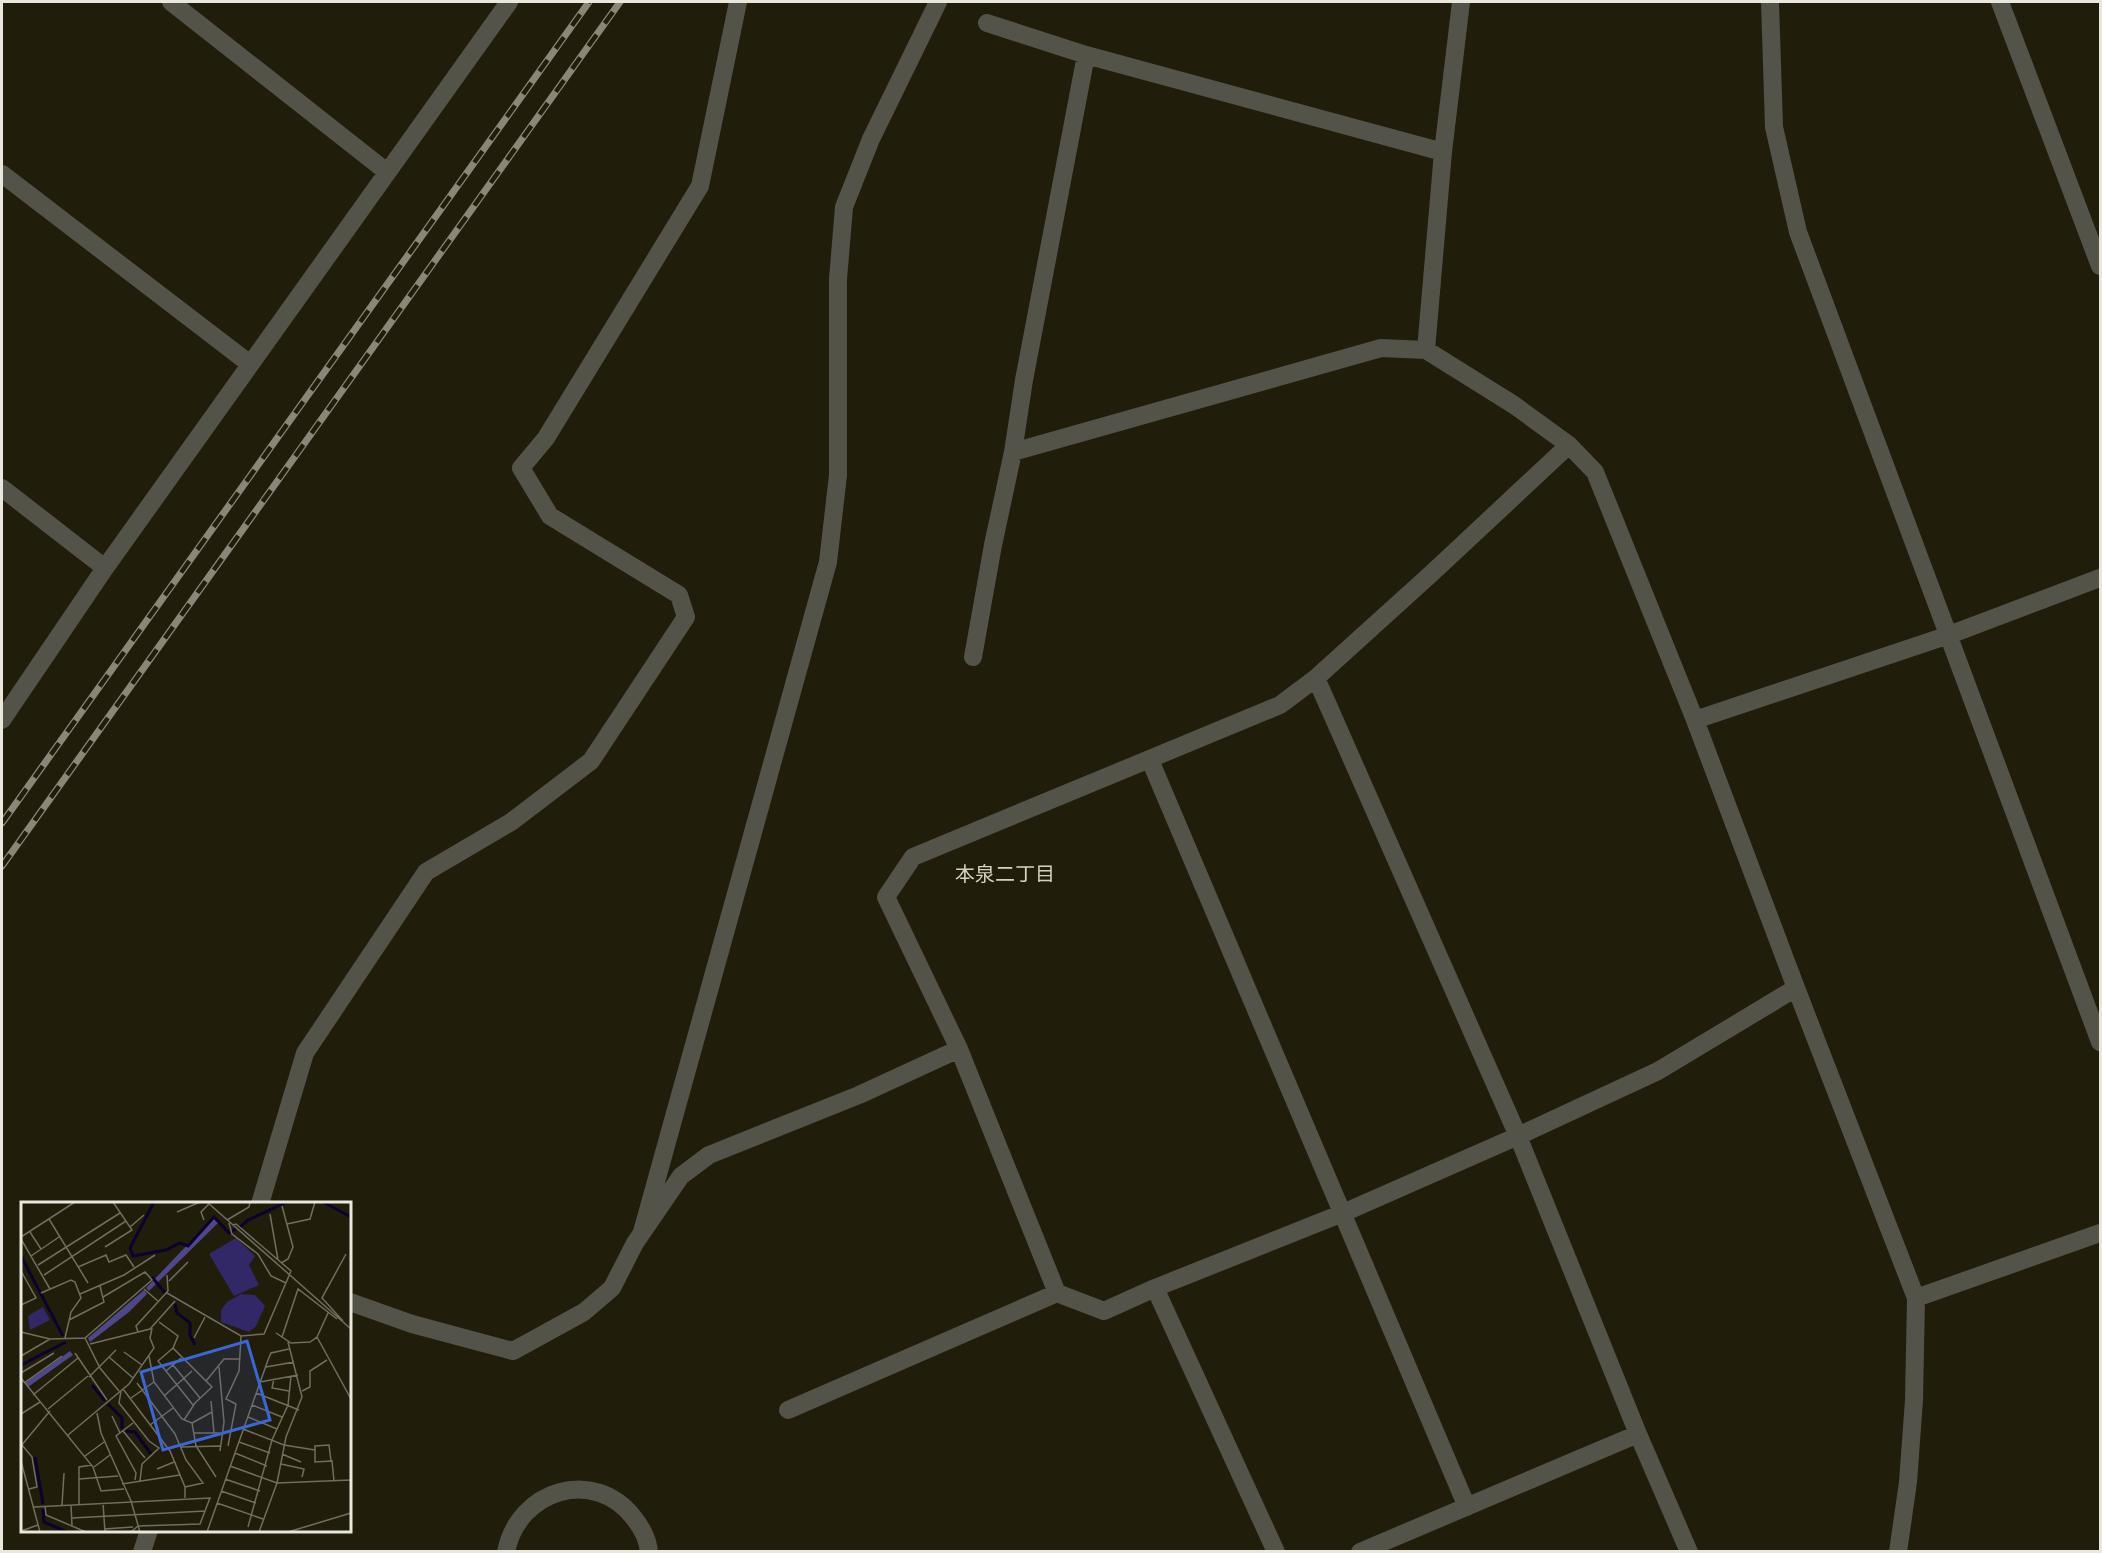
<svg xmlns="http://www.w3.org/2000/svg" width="2102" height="1553" viewBox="0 0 2102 1553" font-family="Lato,'Noto Sans JP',sans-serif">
<rect width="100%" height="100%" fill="#211d0b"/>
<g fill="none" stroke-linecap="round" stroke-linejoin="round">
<!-- minor -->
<path stroke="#54534a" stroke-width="18" d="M 171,2 L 387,172
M 1461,2 L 1443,152 L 1426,350 L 1514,405 L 1569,445 L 1595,472 L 1695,720 L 1796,988 L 1916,1298 L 1914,1400 L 1908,1482 L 1898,1552
M 1770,2 L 1774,127 L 1798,232 L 2100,1042
M 2000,2 L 2100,266
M 987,23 L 1086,55 L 1443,152
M 2,174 L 250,364
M 1569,445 L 1432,573 L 1316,678 L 1280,705 L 913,857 L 886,897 L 959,1049 L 1057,1293 L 1104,1311 L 1155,1288 L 1343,1213 L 1518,1136 L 1658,1071 L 1796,988
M 1013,452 L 1381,348 L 1426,350
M 2,488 L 105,568
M 973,657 L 993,545 L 1013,452 L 1024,380 L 1086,55
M 1316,678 L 1518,1136 L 1638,1434 L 1689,1552
M 2,720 L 105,568 L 509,2
M 1695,720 L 1949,635 L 2100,578
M 1150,760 L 1467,1507
M 260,1204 L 305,1053 L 426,872 L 511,822 L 591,761 L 686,617 L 679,595 L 550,516 L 521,468 L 546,438 L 700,186 L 738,2
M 642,1232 L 828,562 L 838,475 L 838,279 L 844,207 L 871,139 L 938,2
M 1155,1288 L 1276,1552
M 1916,1298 L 2100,1233
M 350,1302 L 412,1324 L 513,1351 L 584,1312 L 612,1288 L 635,1243 L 681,1176 L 709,1155 L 859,1095 L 959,1049
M 788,1410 L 1057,1293
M 142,1552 L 149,1530
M 506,1552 C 518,1490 594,1466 634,1518 C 641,1527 648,1539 649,1552
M 1360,1552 L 1638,1434"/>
<defs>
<path id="rail" d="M 2,823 L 589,2
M 2,866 L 620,2"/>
</defs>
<!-- rail casing -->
<use href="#rail" stroke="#8a8779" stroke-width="7"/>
<!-- rail -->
<use href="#rail" stroke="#211d0b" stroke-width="4.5" stroke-dasharray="14" stroke-linecap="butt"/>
</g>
<g text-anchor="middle" stroke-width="6" stroke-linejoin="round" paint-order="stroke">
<!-- neighbourhood labels -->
<g font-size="20" fill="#d6d1bb" stroke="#211d0b">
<text x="1005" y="881">本泉二丁目</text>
</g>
</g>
<!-- overview -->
<g transform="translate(21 1202)">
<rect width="330" height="330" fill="#211d0b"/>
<path d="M 215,36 L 234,54 L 228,63 L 238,83 L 213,94 L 188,52 ZM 220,92 L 234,93 L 244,104 L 235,124 L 228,130 L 200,120 L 200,108 L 206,100 ZM 22,105 L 29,118 L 9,128 L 7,114 Z" fill="#322867"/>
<path d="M 194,14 L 198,20 L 128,89 L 125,86 ZM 123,88 L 126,92 L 108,110 L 69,140 L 67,136 ZM 49,149 L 52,153 L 7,185 L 4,181 Z" fill="#4f478c"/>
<path fill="none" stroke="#0d012f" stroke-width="3" d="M 133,0 L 109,46 L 112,54 L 145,48 L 159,41 L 167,44 L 193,15 L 208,31 L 215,27M 302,0 L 330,15M 219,25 L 227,18 L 266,0M 0,54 L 42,134M 131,75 L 144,91M 154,102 L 156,111 L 169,121 L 169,133 L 174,143M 0,163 L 45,140M 71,183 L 84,199M 87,202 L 101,216 L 101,227M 105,229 L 114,230 L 130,252M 14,255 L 22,302M 22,307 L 23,320 L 46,330"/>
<path fill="none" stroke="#716e5f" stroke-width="1.5" d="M 186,0 L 330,127M 156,10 L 179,0M 249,12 L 257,58M 28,17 L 67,81M 183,18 L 180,10 L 188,2M 206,18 L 228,5 L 229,0M 208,21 L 211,32 L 237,52 L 250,74 L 265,81M 266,22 L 289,17 L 294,0M 109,25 L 123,13M 9,30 L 20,47M 0,35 L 54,0M 0,37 L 29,87M 84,45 L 111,28 L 92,0M 10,54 L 38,35M 260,61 L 267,57 L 272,45 L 261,4M 17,63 L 99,11M 57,65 L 85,53 L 88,60 L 105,53 L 113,65M 0,69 L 15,96 L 0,103M 23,73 L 105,19M 148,79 L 167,60M 123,87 L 138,100M 20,91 L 50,78 L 54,80 L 60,96 L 50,110 L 44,136M 146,91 L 220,134 L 243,132 L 270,69 L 215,22 L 212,23M 59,92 L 103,73 L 134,53M 48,118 L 83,100 L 79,84M 322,119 L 301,96 L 325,52M 138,120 L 157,134 L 152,146 L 191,185 L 174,201 L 163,218M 0,130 L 29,137 L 64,136 L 131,78 L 124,70 L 82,95M 117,130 L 115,124 L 147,89 L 146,73M 255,131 L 270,141 L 289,140 L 296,135 L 307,111M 261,135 L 277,87 L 316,117M 296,135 L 330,197M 64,136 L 79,166 L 98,189M 173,136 L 184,115M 69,142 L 129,127 L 154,99M 152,146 L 137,159 L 172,203M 103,150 L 121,163M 54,151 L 86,198M 0,154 L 29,137M 128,154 L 133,180 L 161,217 L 171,221 L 175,244 L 195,275M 88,155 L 112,176M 152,163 L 179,196M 198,165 L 203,220 L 199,249M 245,165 L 273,160M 145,169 L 160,156M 0,171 L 33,151M 68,175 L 95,148M 0,176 L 72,265 L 80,289 L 103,287M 253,177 L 251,186 L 268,189M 185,179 L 203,157 L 218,157M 239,180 L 277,173M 3,181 L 41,154M 116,181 L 154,232 L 165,258 L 182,281 L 164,285M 102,187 L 149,249 L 164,285 L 164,296M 100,189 L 98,201 L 128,239 L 138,246 L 121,262 L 119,279M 281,189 L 289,185 L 289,169 L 306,158M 235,191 L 278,208M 12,193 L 57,156M 143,194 L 171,169M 110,196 L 133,180M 190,199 L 193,231M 231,203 L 261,215M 27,207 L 67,174M 76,211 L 80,231 L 110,299 L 119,330M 0,212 L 19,200M 91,214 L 99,231M 227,215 L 256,227M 112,221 L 95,234 L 115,271 L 114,278M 171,221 L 191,210M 129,223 L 152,206M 222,227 L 263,243 L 294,248M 102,229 L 124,256M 173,231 L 198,231M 47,233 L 108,182 L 133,146 L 129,136 L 131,126M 218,240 L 249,251M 1,243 L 11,255 L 16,285 L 8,287M 0,244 L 29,209M 207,244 L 215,202 L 205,197 L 218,169 L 220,134M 160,245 L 199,244M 214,251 L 246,264M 261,252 L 280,260M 64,254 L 83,240M 0,259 L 19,330M 310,259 L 308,243 L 294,244 L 294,260 L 311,259 L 313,279M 260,262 L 283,267 L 281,275M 209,264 L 256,281 L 330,278M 73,265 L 89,253M 136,267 L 153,260M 58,277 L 97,274M 204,277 L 239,289M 101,282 L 159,273M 200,289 L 235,301M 82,301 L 84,330M 196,301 L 242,317M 58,302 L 58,265 L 71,263M 41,303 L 43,271M 50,303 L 51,324M 24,304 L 25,313 L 65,330M 13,305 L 189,296 L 179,322 L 117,324 L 110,330M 51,316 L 184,309M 227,325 L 251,238 L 267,203 L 270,174M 83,327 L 112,325M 0,329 L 17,323M 186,330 L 247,158 L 250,151 L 268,147M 238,330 L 256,281 L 265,235 L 281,195 L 267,140M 267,330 L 330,311"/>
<path fill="#3c65d9" fill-opacity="0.15" stroke="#3c65d9" stroke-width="3" d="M 226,139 L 249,218 L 142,248 L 120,170 Z"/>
<rect width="330" height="330" fill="none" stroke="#eae8dc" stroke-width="3"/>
</g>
<!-- border -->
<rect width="2102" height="1553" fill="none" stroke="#eae8dc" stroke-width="6"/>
</svg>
